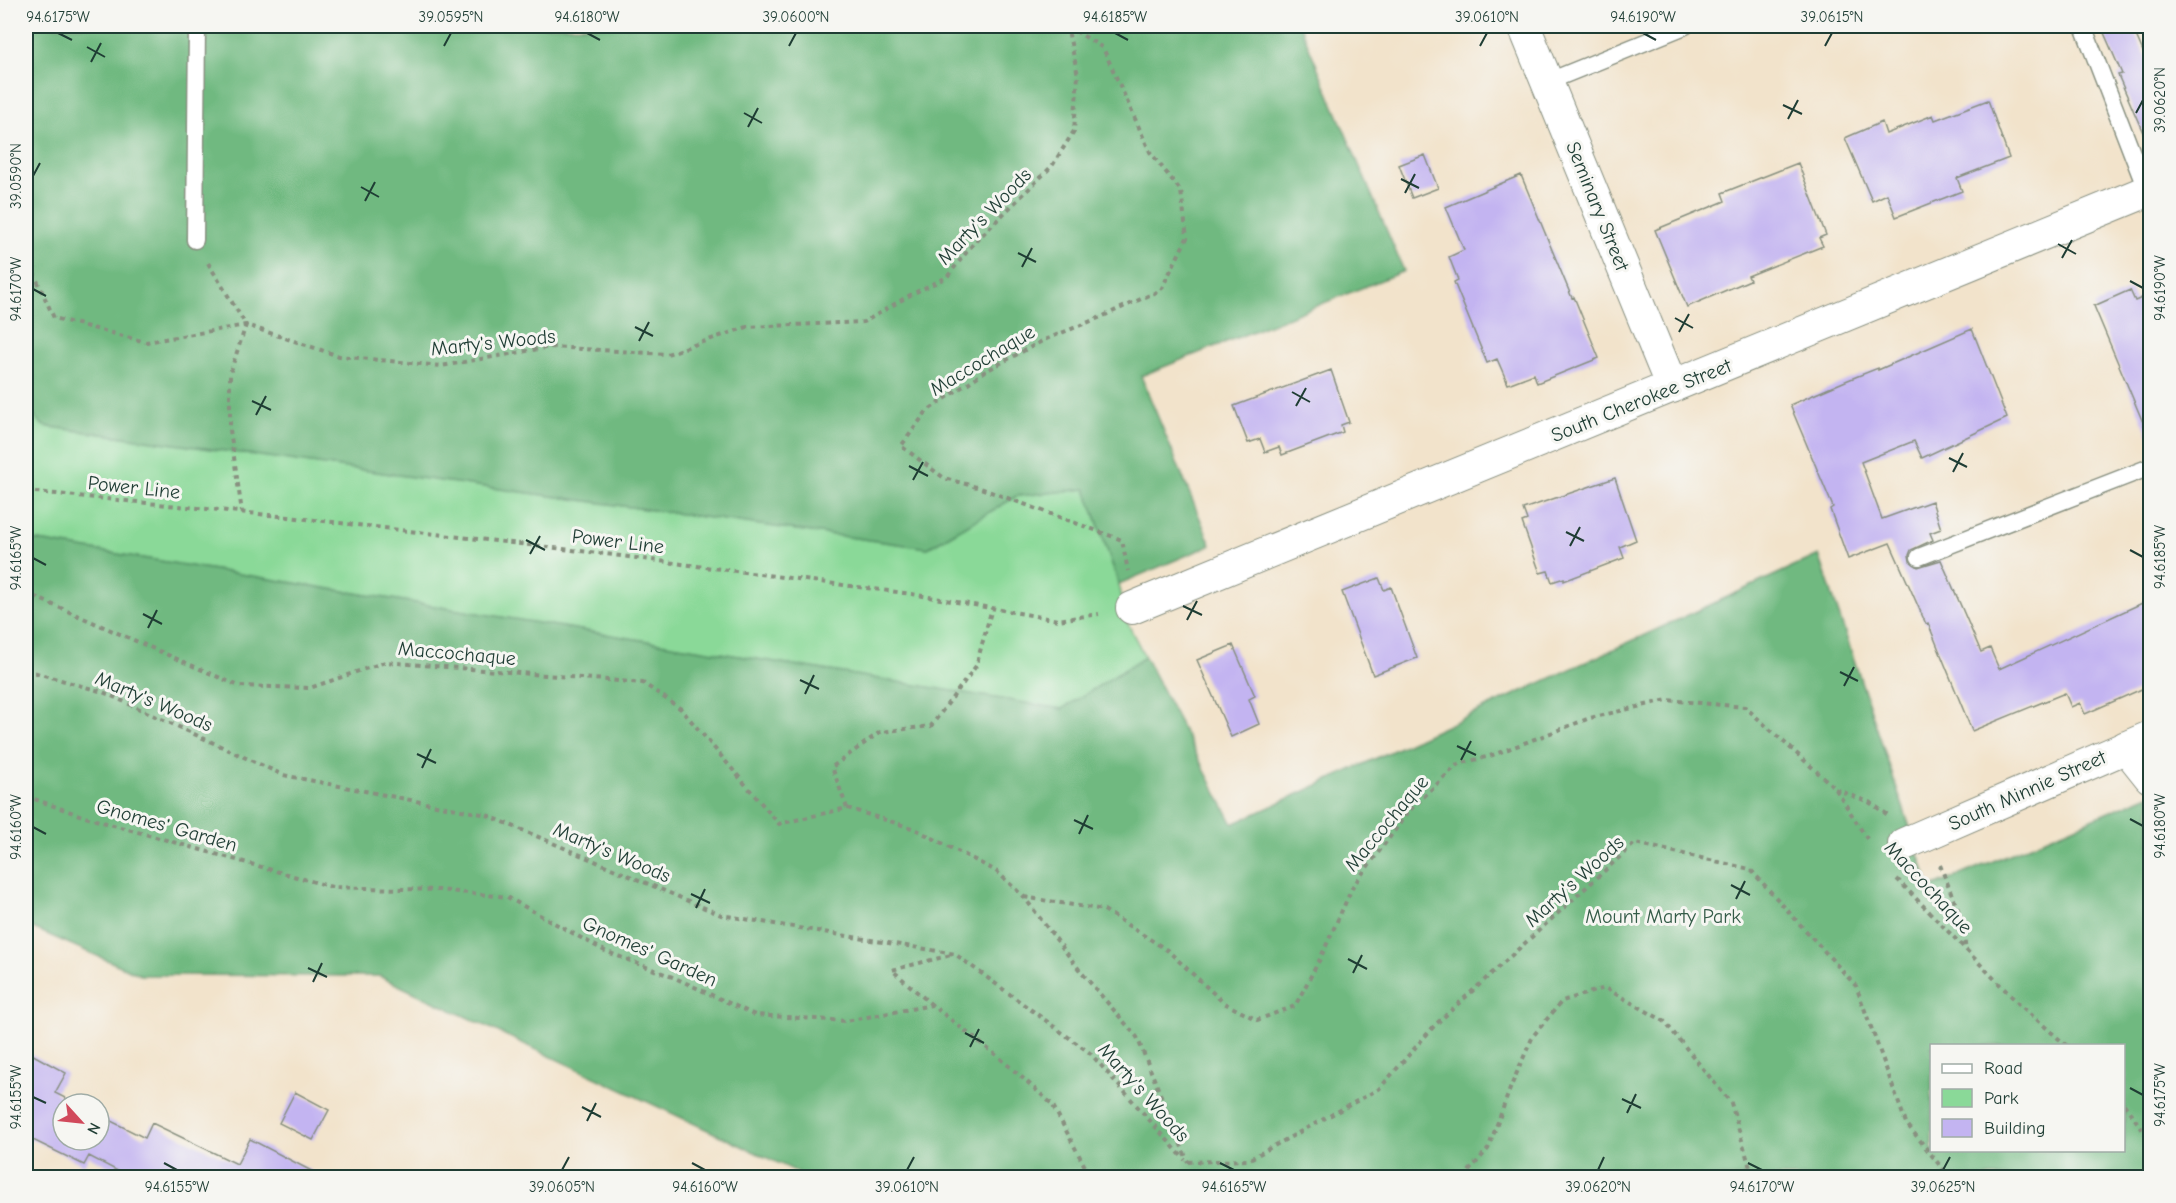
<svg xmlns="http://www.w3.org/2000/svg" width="2176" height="1203" viewBox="0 0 2176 1203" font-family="'Comic Neue',sans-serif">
<rect width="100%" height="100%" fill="#f6f6f2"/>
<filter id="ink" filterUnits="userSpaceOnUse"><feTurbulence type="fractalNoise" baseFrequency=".0167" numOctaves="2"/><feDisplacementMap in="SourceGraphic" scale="12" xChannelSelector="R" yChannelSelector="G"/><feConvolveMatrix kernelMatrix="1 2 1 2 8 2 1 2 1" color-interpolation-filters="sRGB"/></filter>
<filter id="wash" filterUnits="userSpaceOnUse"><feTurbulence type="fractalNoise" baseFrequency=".008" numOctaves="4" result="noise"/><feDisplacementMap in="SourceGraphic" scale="24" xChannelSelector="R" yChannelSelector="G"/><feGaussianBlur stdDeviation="1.35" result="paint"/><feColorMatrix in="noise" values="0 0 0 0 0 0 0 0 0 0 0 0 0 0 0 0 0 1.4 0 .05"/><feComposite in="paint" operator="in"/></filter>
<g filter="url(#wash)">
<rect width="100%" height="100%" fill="#f2e3cb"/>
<!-- green -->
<path fill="#8ad998" stroke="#548b66" stroke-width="1.5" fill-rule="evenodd" d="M 26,409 L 44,426 L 928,548 L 1017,496 L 1086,489 L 1119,584 L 1127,622 L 1145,657 L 1062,709 L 1233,824 L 1819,555 L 1930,888 L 2149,795 L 2150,798 L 2150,1177 L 808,1177 L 1061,709 L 26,539 ZM 1932,1046 L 2124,1046 L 2124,1150 L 1932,1150 Z"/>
<!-- forest -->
<path fill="#6fb980" stroke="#477b5a" stroke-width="1.5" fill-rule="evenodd" d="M 26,26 L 1300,26 L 1404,271 L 1141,376 L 1211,545 L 1119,584 L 1086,489 L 1017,496 L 928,548 L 44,426 L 26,409 Z
M 26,539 L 1062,709 L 1145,657 L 1233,824 L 1819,555 L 1930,888 L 2149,795 L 2150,798 L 2150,1177 L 808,1177 L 379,976 L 141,975 L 26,925 ZM 1932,1046 L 2124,1046 L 2124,1150 L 1932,1150 Z"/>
<g id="blocks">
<!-- building -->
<path fill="#c3b4f1" d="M 2101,26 L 2132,26 L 2148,63 L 2151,62 L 2151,151 L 2118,75 L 2122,74 Z
M 1988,100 L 2009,158 L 1957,178 L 1962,191 L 1896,217 L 1887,194 L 1872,201 L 1845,138 L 1882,122 L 1886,134 L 1933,115 L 1935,120 Z
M 1425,155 L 1438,188 L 1412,198 L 1399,165 Z
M 1798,163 L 1826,235 L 1819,238 L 1823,246 L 1748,276 L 1750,280 L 1687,307 L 1655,230 L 1725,201 L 1722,193 Z
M 1521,175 L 1572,298 L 1574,297 L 1599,358 L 1537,383 L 1534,374 L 1508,384 L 1497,359 L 1487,363 L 1454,282 L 1458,280 L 1449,257 L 1464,250 L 1446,207 Z
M 2130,290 L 2135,301 L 2151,294 L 2150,439 L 2094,306 Z
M 1972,329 L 2007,418 L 1922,458 L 1914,441 L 1861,462 L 1882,519 L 1932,501 L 1941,529 L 1930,533 L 1933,540 L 1911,550 L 1909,555 L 1910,561 L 1918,567 L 1941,560 L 1981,652 L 1990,648 L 1999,669 L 2151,599 L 2151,685 L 2085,714 L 2080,703 L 2071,707 L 2065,693 L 1972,731 L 1928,623 L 1926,624 L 1890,543 L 1848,559 L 1830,509 L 1833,507 L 1790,405 L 1848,380 L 1878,368 L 1878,370 Z
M 1331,370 L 1349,422 L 1341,425 L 1343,432 L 1282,455 L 1279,447 L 1265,452 L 1260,439 L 1248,443 L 1234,406 Z
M 1615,478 L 1636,540 L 1620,547 L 1624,558 L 1564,581 L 1564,578 L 1552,582 L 1548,571 L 1540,573 L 1522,522 L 1527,520 L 1523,509 Z
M 1379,578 L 1384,590 L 1391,587 L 1417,658 L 1373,675 L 1342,592 Z
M 1233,645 L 1255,696 L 1249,699 L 1259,724 L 1231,737 L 1197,660 Z
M 26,1051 L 66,1073 L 55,1093 L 77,1104 L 63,1104 L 63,1140 L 99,1140 L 99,1115 L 145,1138 L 152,1123 L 237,1164 L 250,1139 L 325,1178 L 131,1178 L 89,1156 L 84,1165 L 31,1139 L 26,1148 Z
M 295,1092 L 329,1110 L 313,1140 L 279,1123 Z"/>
</g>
</g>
<g filter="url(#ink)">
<use href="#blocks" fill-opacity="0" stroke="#889080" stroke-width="1.5"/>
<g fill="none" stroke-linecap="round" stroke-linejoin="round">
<defs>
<path id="service" d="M 2083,26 L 2149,197
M 1547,82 L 1685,26
M 195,240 L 197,26
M 1919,557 L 2150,467"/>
<path id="minor" d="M 1524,26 L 1672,387
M 1132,608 L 2150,190
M 2126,747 L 2150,777
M 1904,844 L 2150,737"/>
</defs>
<!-- service casing -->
<use href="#service" stroke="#889080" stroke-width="19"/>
<!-- minor casing -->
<use href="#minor" stroke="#889080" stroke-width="34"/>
<!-- path -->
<path stroke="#889080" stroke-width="4" stroke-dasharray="4.5 4.5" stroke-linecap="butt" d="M 1068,26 L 1103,48 L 1150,152 L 1181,191 L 1187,238 L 1161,290 L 1101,317 L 1044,340 L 984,372 L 927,411 L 901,446 L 944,478 L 980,488 L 1122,540 L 1128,571
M 26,256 L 54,318 L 146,342 L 246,325 L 339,356 L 441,366 L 550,347 L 667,354 L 747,327 L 864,322 L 912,294 L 947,277 L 973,244 L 1052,166 L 1074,131 L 1078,75 L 1067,26
M 208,263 L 246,325 L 230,373 L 230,430 L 242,512
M 26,491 L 289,517 L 598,553 L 912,594 L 1058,620 L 1099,614
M 26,593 L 239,686 L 310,688 L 385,662 L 643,683 L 681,709 L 779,824 L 847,808 L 915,829 L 996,871 L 1024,897 L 1081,972 L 1137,1037 L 1188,1162
M 26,670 L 103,692 L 283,775 L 487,815 L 721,915 L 955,954 L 1090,1053 L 1185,1160
M 1835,789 L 1869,802 L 1888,815
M 26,796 L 85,817 L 332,887 L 439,890 L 507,897 L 605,951 L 675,978 L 755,1015 L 846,1021 L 932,1005 L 1001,1059 L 1052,1104 L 1091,1178
M 847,808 L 832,767 L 880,732 L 931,726 L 976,666 L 992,608
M 1940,865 L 1959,912 L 1966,949
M 1897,879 L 2019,1004 L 2067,1046
M 1024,897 L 1104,910 L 1167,950 L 1224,1003 L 1257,1020 L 1295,1006 L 1320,959 L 1353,886 L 1411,809 L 1458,764 L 1490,756 L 1590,718 L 1667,700 L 1745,707 L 1835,788 L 1869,842
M 932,1005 L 892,970 L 951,955
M 2124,1104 L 2150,1140
M 1188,1162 L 1248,1160 L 1379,1089 L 1435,1025 L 1635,843 L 1750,869 L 1856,986 L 1906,1123 L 1950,1178
M 1463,1178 L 1488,1149 L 1511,1086 L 1533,1036 L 1562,1001 L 1605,988 L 1664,1021 L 1731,1103 L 1753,1178"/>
<!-- service -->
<use href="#service" stroke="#fff" stroke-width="16"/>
<!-- minor -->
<use href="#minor" stroke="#fff" stroke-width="32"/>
</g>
</g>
<!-- ticks -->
<path fill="none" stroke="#1f3d34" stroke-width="2" d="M 58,33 L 72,40M 587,33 L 600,40M 1115,33 L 1128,40M 1643,33 L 1656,40M 444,46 L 451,33M 789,46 L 796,33M 1480,46 L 1487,33M 1825,46 L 1832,33M 87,47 L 105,57M 91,62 L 101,43M 1783,105 L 1802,114M 744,113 L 762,123M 2136,113 L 2143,100M 1788,119 L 1798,100M 748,127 L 758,108M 33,176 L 40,163M 1401,179 L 1419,188M 361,187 L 379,197M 1405,193 L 1415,174M 365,201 L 375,182M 2058,244 L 2076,254M 1018,253 L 1036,262M 2062,258 L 2072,240M 1022,267 L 1032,248M 2130,281 L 2143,288M 33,289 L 46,296M 1675,318 L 1693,328M 635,327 L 653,336M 1679,332 L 1689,314M 639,341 L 649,322M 1292,392 L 1310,402M 252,401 L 271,410M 1296,406 L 1306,388M 256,415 L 266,396M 1949,458 L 1967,467M 909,466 L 928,476M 1953,472 L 1963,453M 913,480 L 923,462M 1566,532 L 1584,541M 526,540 L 545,550M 1570,546 L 1580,527M 2130,550 L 2143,557M 530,554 L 540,536M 33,558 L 46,565M 1183,606 L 1202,615M 143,614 L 162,624M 1187,620 L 1197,601M 148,628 L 157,610M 1840,672 L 1858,681M 800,680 L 819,689M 1844,686 L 1854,667M 805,694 L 814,675M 1457,746 L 1476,755M 417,754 L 436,763M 1461,760 L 1471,741M 422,768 L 431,749M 2130,819 L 2143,826M 1074,820 L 1093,829M 33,827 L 46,834M 1079,834 L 1088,815M 1731,885 L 1750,895M 691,894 L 710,903M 1736,899 L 1745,881M 696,908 L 705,889M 1348,959 L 1367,969M 308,968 L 327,977M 1353,973 L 1362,955M 313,982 L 322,963M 965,1033 L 984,1043M 970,1047 L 979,1029M 2130,1088 L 2143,1095M 33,1097 L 46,1103M 1622,1099 L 1641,1108M 582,1107 L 601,1117M 1627,1113 L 1636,1094M 587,1121 L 596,1103M 164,1163 L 177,1170M 692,1163 L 705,1170M 1220,1163 L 1234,1170M 1748,1163 L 1762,1170M 562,1170 L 569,1157M 907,1170 L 914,1157M 1598,1170 L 1604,1157M 1943,1170 L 1950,1157"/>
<g text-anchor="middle" stroke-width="6" stroke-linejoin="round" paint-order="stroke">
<!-- street labels -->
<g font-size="20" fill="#1f3d34" stroke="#f6f6f2">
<text transform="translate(1598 206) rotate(68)" y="7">Seminary Street</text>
<text transform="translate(984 216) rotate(-46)" y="7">Marty's Woods</text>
<text transform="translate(493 342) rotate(-6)" y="7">Marty's Woods</text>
<text transform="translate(982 360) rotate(-31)" y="7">Maccochaque</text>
<text transform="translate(1641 400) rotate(-22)" y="7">South Cherokee Street</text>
<text transform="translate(134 487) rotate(6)" y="7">Power Line</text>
<text transform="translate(618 541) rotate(7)" y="7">Power Line</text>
<text transform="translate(457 653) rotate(5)" y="7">Maccochaque</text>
<text transform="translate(154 701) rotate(23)" y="7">Marty's Woods</text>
<text transform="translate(2027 790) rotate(-24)" y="7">South Minnie Street</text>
<text transform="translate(1386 823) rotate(-50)" y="7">Maccochaque</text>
<text transform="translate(167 825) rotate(16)" y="7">Gnomes' Garden</text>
<text transform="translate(612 852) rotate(23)" y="7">Marty's Woods</text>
<text transform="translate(1574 881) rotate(-42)" y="7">Marty's Woods</text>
<text transform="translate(1929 887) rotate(47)" y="7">Maccochaque</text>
<text transform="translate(650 951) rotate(24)" y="7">Gnomes' Garden</text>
<text transform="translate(1144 1092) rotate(48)" y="7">Marty's Woods</text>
</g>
<!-- park labels -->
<g font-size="20" fill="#345c48" stroke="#f6f6f2">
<text x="1663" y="923">Mount Marty Park</text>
</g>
</g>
<!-- margin -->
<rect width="2176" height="1203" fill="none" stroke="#f6f6f2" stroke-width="66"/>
<!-- legend -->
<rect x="1930" y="1044" width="195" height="108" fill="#f6f6f2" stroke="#a0aca6" stroke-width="1.5"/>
<rect x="1942" y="1064" width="30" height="9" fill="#ffffff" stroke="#a0aca6" stroke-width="1.5"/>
<text x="1984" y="1074" font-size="18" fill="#1f3d34">Road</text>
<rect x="1942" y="1089" width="30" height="18" fill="#8ad998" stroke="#a0aca6" stroke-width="1.5"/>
<text x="1984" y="1104" font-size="18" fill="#1f3d34">Park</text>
<rect x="1942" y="1119" width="30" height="18" fill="#c3b4f1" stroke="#a0aca6" stroke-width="1.5"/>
<text x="1984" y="1134" font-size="18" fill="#1f3d34">Building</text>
<!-- north arrow -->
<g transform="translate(81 1122) rotate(117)"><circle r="28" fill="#f6f6f2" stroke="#a0aca6" stroke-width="1.5"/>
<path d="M0-4.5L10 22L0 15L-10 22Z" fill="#d1495b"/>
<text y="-9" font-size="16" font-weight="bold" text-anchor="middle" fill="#1f3d34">N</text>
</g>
<rect x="33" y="33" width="2110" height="1137" fill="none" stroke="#1f3d34" stroke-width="2"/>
<g font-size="15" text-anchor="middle" fill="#1f3d34">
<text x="58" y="22">94.6175°W</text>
<text x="451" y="22">39.0595°N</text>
<text x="587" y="22">94.6180°W</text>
<text x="796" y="22">39.0600°N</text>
<text x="1115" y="22">94.6185°W</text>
<text x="1487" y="22">39.0610°N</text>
<text x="1643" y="22">94.6190°W</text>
<text x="1832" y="22">39.0615°N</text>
<text transform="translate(2160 100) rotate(-90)" y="5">39.0620°N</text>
<text transform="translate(16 176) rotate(-90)" y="5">39.0590°N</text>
<text transform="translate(2160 288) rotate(-90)" y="5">94.6190°W</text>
<text transform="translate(16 289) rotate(-90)" y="5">94.6170°W</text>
<text transform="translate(2160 557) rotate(-90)" y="5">94.6185°W</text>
<text transform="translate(16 558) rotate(-90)" y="5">94.6165°W</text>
<text transform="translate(2160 826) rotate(-90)" y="5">94.6180°W</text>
<text transform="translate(16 827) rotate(-90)" y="5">94.6160°W</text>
<text transform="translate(2160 1095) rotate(-90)" y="5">94.6175°W</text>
<text transform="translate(16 1097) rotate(-90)" y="5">94.6155°W</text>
<text x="177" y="1192">94.6155°W</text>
<text x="562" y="1192">39.0605°N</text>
<text x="705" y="1192">94.6160°W</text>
<text x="907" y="1192">39.0610°N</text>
<text x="1234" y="1192">94.6165°W</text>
<text x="1598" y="1192">39.0620°N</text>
<text x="1762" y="1192">94.6170°W</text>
<text x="1943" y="1192">39.0625°N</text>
</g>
</svg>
